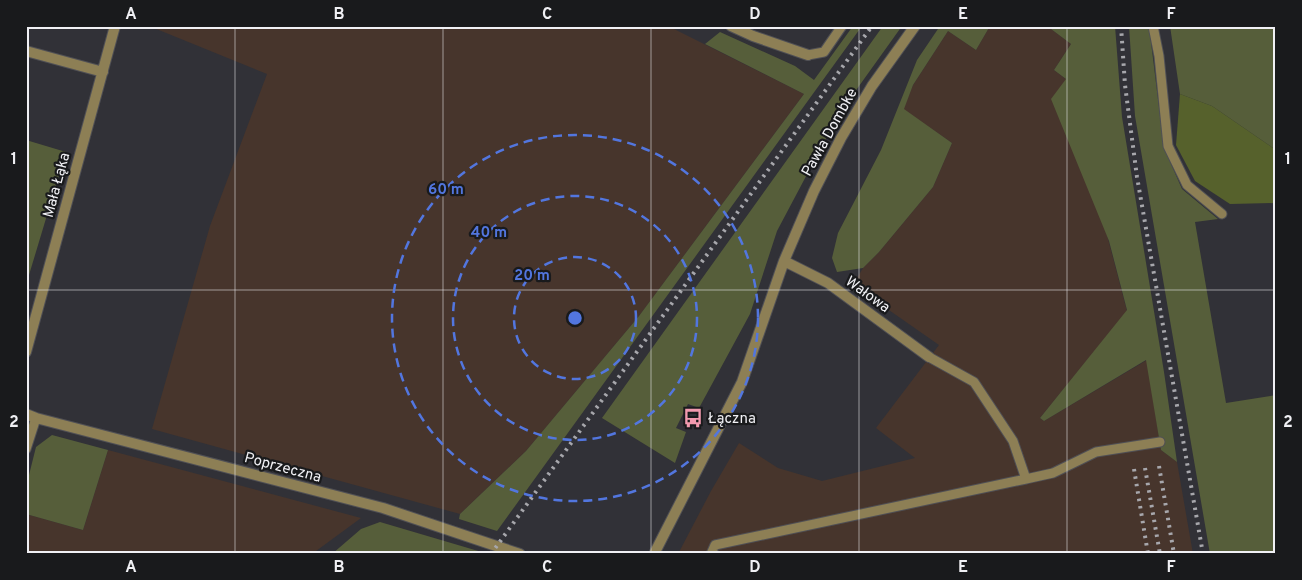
<svg xmlns="http://www.w3.org/2000/svg" width="1302" height="580" viewBox="0 0 1302 580" font-family="Overpass,sans-serif">
<rect width="100%" height="100%" fill="#313137"/>
<!-- industrial -->
<path fill="#47352c" d="M 149,26 L 418,26 L 425,29 L 426,26 L 668,26 L 804,94 L 639,316 L 526,451 L 460,514 L 152,429 L 210,226 L 267,74 Z
M 990,26 L 1047,26 L 1071,44 L 1054,70 L 1066,79 L 1127,311 L 1040,418 L 1044,421 L 1147,360 L 1161,450 L 1177,462 L 1193,554 L 678,554 L 711,491 L 739,443 L 778,468 L 822,481 L 915,458 L 876,428 L 939,345 L 853,285 L 863,268 L 879,252 L 933,187 L 952,143 L 903,109 L 913,85 L 948,31 L 976,50 Z
M 108,450 L 361,518 L 312,554 L 26,554 L 26,514 L 83,530 Z"/>
<!-- green -->
<path fill="#565e3a" d="M 853,26 L 862,26 L 497,531 L 459,519 L 460,514 L 526,451 L 639,316 L 804,94 L 705,44 L 720,32 L 795,66 L 814,80 Z
M 883,26 L 902,26 L 839,114 L 777,231 L 750,314 L 699,408 L 688,404 L 676,428 L 686,432 L 675,463 L 602,418 Z
M 940,26 L 990,26 L 976,50 L 948,31 L 913,85 L 904,109 L 952,143 L 933,187 L 879,252 L 863,268 L 837,272 L 832,258 L 838,233 L 881,150 L 917,60 Z
M 1047,26 L 1115,26 L 1122,117 L 1164,372 L 1177,462 L 1161,450 L 1146,360 L 1044,421 L 1040,418 L 1127,310 L 1109,241 L 1051,99 L 1066,79 L 1054,70 L 1071,44 Z
M 1129,26 L 1149,26 L 1164,148 L 1182,189 L 1218,219 L 1195,222 L 1226,403 L 1276,395 L 1276,554 L 1210,554 L 1135,116 Z
M 1170,26 L 1276,26 L 1276,150 L 1212,106 L 1180,94 Z
M 26,140 L 66,152 L 26,285 Z
M 52,435 L 108,450 L 83,530 L 26,514 L 26,487 L 36,447 Z
M 380,522 L 485,553 L 332,554 L 361,529 Z"/>
<!-- forest -->
<path fill="#56612c" d="M 1180,94 L 1212,106 L 1276,150 L 1276,203 L 1230,204 L 1195,181 L 1176,145 Z"/>
<g fill="none" stroke-linecap="round" stroke-linejoin="round">
<defs>
<path id="service" d="M 1153,26 L 1159,56 L 1168,146 L 1187,185 L 1222,214
M 808,55 L 824,52 L 842,26
M 929,357 L 974,382 L 1013,441 L 1026,479 L 1053,473 L 1096,452 L 1160,442
M 26,449 L 36,418
M 711,554 L 715,545 L 1026,479"/>
<path id="minor" d="M 731,26 L 753,36 L 808,55
M 26,51 L 103,72
M 784,261 L 828,283 L 929,357
M 26,352 L 115,26
M 26,414 L 36,418 L 383,508 L 520,554
M 654,554 L 742,382 L 784,261 L 814,191 L 841,138 L 872,86 L 915,26"/>
</defs>
<!-- service casing -->
<use href="#service" stroke="#505055" stroke-width="11"/>
<!-- minor casing -->
<use href="#minor" stroke="#505055" stroke-width="12"/>
<!-- service -->
<use href="#service" stroke="#8d7f55" stroke-width="9"/>
<!-- minor -->
<use href="#minor" stroke="#8d7f55" stroke-width="10"/>
<!-- rail -->
<path stroke="#a7a7ac" stroke-width="4" stroke-dasharray="2.5 5" stroke-linecap="butt" d="M 1121,26 L 1125,85 L 1137,177 L 1203,554
M 1159,466 L 1174,554
M 1145,468 L 1160,554
M 1134,469 L 1148,554
M 491,554 L 872,26"/>
</g>
<!-- grid -->
<path fill="none" stroke="#f0f0f4" stroke-width="1" stroke-opacity="0.55" d="M 235,26 L 235,554M 443,26 L 443,554M 651,26 L 651,554M 859,26 L 859,554M 1067,26 L 1067,554M 26,290 L 1276,290"/>
<!-- distance rings -->
<g fill="none" stroke="#5276df" stroke-width="2.5" stroke-dasharray="9 6">
<circle cx="575" cy="318" r="61"/>
<circle cx="575" cy="318" r="122"/>
<circle cx="575" cy="318" r="183"/>
</g>
<!-- icons -->
<defs>
<symbol id="bus-bare" viewBox="-9 -9 18 18"><path d="M-5-6H5V4H4V6H2V4H-2V6H-4V4H-5ZM-3.5-4V0h7V-4ZM-3.5 1.2v1.5H-2V1.2ZM2 1.2v1.5H3.5V1.2Z" fill="#f29aaf" stroke="#191a1c" stroke-width="2.5" paint-order="stroke"/></symbol>
</defs>
<g fill-rule="evenodd">
<use href="#bus-bare" x="679" y="404" width="28" height="28"/>
</g>
<g text-anchor="middle" stroke-width="4.5" stroke-linejoin="round" paint-order="stroke">
<!-- street labels -->
<g font-size="15" fill="#f0f0f4" stroke="#191a1c">
<text transform="translate(829 132) rotate(-61)" y="5">Pawła Dombke</text>
<text transform="translate(56 185) rotate(-75)" y="5">Mała Łąka</text>
<text transform="translate(868 294) rotate(36)" y="5">Wałowa</text>
<text transform="translate(283 467) rotate(15)" y="5">Poprzeczna</text>
</g>
<!-- poi labels -->
<g font-size="15" fill="#f0f0f4" stroke="#191a1c" text-anchor="start">
<text x="708" y="423">Łączna</text>
</g>
</g>
<circle cx="575" cy="318" r="8" fill="#5276df" stroke="#191a1c" stroke-width="2.5"/>
<g font-size="15" text-anchor="middle" font-weight="bold" fill="#5276df" stroke="#191a1c" stroke-width="4.5" stroke-linejoin="round" paint-order="stroke">
<text x="446" y="194">60 m</text>
<text x="489" y="237">40 m</text>
<text x="532" y="280">20 m</text>
</g>
<!-- border -->
<rect width="1302" height="580" fill="none" stroke="#191a1c" stroke-width="55"/>
<rect x="28" y="28" width="1246" height="524" fill="none" stroke="#f0f0f4" stroke-width="2"/>
<g font-size="16" text-anchor="middle" font-weight="bold" fill="#f0f0f4">
<text x="131" y="19">A</text>
<text x="339" y="19">B</text>
<text x="547" y="19">C</text>
<text x="755" y="19">D</text>
<text x="963" y="19">E</text>
<text x="1171" y="19">F</text>
<text x="14" y="164">1</text>
<text x="1288" y="164">1</text>
<text x="14" y="427">2</text>
<text x="1288" y="427">2</text>
<text x="131" y="572">A</text>
<text x="339" y="572">B</text>
<text x="547" y="572">C</text>
<text x="755" y="572">D</text>
<text x="963" y="572">E</text>
<text x="1171" y="572">F</text>
</g>
</svg>
